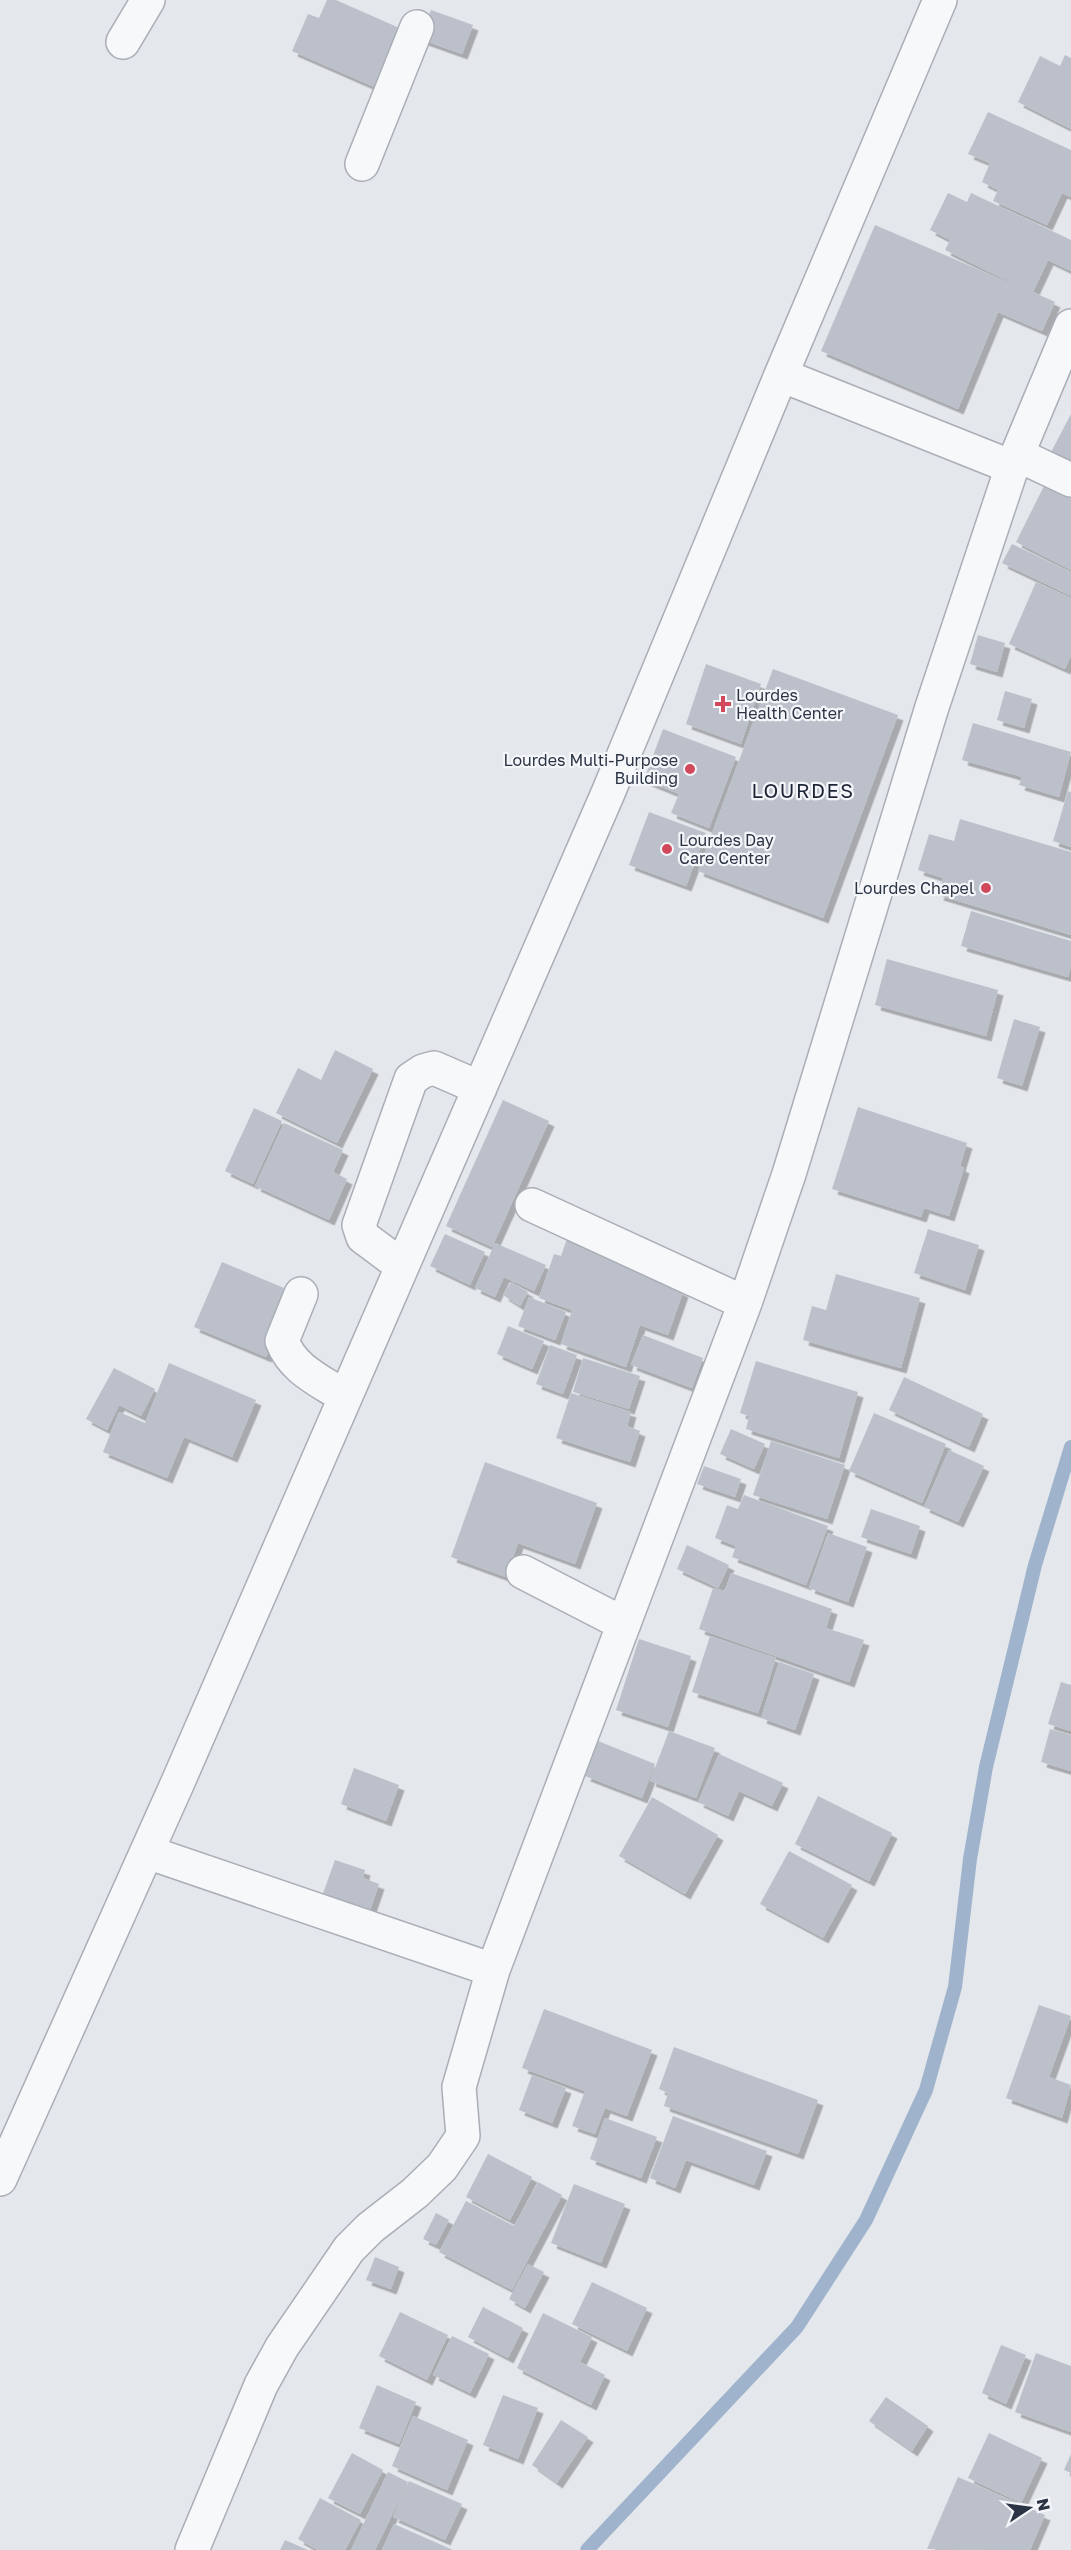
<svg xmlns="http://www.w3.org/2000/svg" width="1071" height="2550" viewBox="0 0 1071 2550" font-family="'Golos Text',sans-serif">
<defs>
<filter id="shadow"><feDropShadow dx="5.5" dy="5.5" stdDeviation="0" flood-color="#0004"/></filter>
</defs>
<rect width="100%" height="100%" fill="#e4e7ec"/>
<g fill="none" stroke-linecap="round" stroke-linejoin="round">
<!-- stream -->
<path stroke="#9fb4cc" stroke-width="14" d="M 587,2550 L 797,2327 L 866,2220 L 926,2090 L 955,1987 L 970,1859 L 986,1767 L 1035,1565 L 1071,1447"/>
</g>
<!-- building -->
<path fill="#bbc0ca" filter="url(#shadow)" d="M 327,0 L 336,0 L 404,30 L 379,89 L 292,51 L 308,14 L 319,18 Z
M 431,10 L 473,25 L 462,54 L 420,39 Z
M 1065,55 L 1071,58 L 1071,129 L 1018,102 L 1040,56 L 1060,66 Z
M 988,112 L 1071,150 L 1071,197 L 1062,193 L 1047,225 L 993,201 L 998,190 L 982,182 L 990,163 L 968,154 Z
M 948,193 L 967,202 L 971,193 L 1071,240 L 1071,271 L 1048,260 L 1033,292 L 1055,302 L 1042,331 L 998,312 L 958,409 L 821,351 L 875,225 L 1024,289 L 945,250 L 950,240 L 930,230 Z
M 1071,414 L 1071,467 L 1049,456 Z
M 1048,478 L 1071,490 L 1071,570 L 1016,542 Z
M 1012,544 L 1071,572 L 1071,596 L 1002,563 Z
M 1036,582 L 1071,598 L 1071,655 L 1065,669 L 1009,644 Z
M 978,635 L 1005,643 L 997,672 L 970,664 Z
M 706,664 L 761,684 L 741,744 L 686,724 Z
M 773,669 L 898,715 L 823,918 L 698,871 Z
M 1005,691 L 1032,699 L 1024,728 L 997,720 Z
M 973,723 L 1071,752 L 1059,797 L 1019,785 L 1022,777 L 962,760 Z
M 663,729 L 736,757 L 709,828 L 671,813 L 679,794 L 644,780 Z
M 1068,791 L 1071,792 L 1071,847 L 1053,841 Z
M 649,812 L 706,833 L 686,886 L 629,865 Z
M 960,819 L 1071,852 L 1071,935 L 938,895 L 943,878 L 918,870 L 929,834 L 954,841 Z
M 971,911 L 1071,941 L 1071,966 L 1068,977 L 961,946 Z
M 887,959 L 998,990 L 986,1036 L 875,1005 Z
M 1014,1019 L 1040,1027 L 1022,1086 L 997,1078 Z
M 335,1050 L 373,1069 L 337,1143 L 276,1113 L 298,1068 L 321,1080 Z
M 503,1100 L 549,1121 L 492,1247 L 446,1226 Z
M 858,1107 L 967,1143 L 960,1166 L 964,1168 L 949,1216 L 924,1208 L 921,1217 L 832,1189 Z
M 254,1108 L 282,1121 L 253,1184 L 225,1171 Z
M 284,1123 L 343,1150 L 333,1172 L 347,1179 L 329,1220 L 255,1186 Z
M 928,1229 L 979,1245 L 965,1290 L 914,1273 Z
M 569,1233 L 683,1292 L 668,1335 L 640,1325 L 626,1367 L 561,1344 L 572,1310 L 539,1298 L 554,1254 L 561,1256 Z
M 445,1234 L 485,1252 L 470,1285 L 430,1266 Z
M 495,1243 L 546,1265 L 534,1291 L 504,1277 L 495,1297 L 475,1288 Z
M 222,1262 L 284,1288 L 277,1303 L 287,1307 L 266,1357 L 194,1327 Z
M 836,1274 L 920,1298 L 901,1368 L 803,1340 L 812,1306 L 826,1310 Z
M 511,1282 L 528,1292 L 520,1306 L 503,1295 Z
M 529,1297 L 566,1312 L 555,1340 L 518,1326 Z
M 508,1326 L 544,1341 L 532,1369 L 497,1354 Z
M 643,1335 L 703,1358 L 692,1388 L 631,1365 Z
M 550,1345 L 577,1355 L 563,1394 L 536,1384 Z
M 583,1358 L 640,1376 L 629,1409 L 573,1392 Z
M 756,1361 L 858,1392 L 839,1458 L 746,1429 L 749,1416 L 740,1413 Z
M 169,1363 L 256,1400 L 232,1457 L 184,1437 L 167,1478 L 103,1452 L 119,1412 L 145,1423 Z
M 114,1368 L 155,1389 L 141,1416 L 119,1405 L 107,1430 L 86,1419 Z
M 904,1377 L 983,1414 L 969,1447 L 889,1410 Z
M 571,1393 L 631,1412 L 627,1426 L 640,1431 L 630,1462 L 556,1438 Z
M 874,1413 L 946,1444 L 922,1503 L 849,1471 Z
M 731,1429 L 765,1444 L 754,1469 L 720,1454 Z
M 771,1441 L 845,1465 L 827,1519 L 753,1495 Z
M 949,1450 L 984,1466 L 958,1522 L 924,1507 Z
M 485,1462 L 597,1503 L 575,1564 L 518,1543 L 506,1577 L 451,1557 Z
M 704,1466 L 741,1479 L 735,1497 L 697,1484 Z
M 744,1495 L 828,1526 L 806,1585 L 732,1557 L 736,1546 L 715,1538 L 727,1505 L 738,1509 Z
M 871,1509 L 920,1526 L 911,1554 L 861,1537 Z
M 828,1533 L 867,1547 L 848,1602 L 809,1588 Z
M 687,1545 L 729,1565 L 718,1588 L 677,1569 Z
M 731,1573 L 832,1609 L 826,1628 L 864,1640 L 849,1682 L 699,1629 L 713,1588 L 725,1591 Z
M 710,1636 L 776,1658 L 758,1713 L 692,1692 Z
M 639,1639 L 691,1656 L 668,1727 L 616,1710 Z
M 779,1662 L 814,1674 L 795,1730 L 761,1718 Z
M 1061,1682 L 1071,1685 L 1071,1731 L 1048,1724 Z
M 1050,1729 L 1071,1735 L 1071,1771 L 1041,1762 Z
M 669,1731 L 715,1748 L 696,1798 L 650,1781 Z
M 598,1741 L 655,1764 L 642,1798 L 585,1776 Z
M 719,1754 L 783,1783 L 772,1806 L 739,1791 L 728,1816 L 698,1802 Z
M 354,1768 L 399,1785 L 386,1821 L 341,1804 Z
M 818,1796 L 892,1833 L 869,1881 L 795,1844 Z
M 652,1797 L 718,1835 L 685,1894 L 619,1856 Z
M 789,1851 L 852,1885 L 823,1938 L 760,1904 Z
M 335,1860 L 365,1870 L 363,1878 L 379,1884 L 368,1916 L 321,1899 Z
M 1039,2005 L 1071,2016 L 1049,2077 L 1071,2085 L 1062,2118 L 1006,2098 Z
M 544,2009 L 652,2050 L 627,2116 L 605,2108 L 595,2134 L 572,2126 L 585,2091 L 522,2068 Z
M 674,2047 L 818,2100 L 798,2154 L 664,2106 L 668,2093 L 659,2089 Z
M 532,2075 L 566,2088 L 552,2123 L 519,2110 Z
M 673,2116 L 767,2151 L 754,2185 L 686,2160 L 675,2188 L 650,2178 Z
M 605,2118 L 657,2137 L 641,2178 L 590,2159 Z
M 488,2154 L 532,2177 L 510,2220 L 466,2197 Z
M 538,2182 L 562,2195 L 512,2290 L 439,2252 L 466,2201 L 514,2226 Z
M 574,2184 L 625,2204 L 601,2263 L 551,2243 Z
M 436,2213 L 449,2220 L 436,2245 L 423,2239 Z
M 375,2257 L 399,2267 L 391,2289 L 366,2280 Z
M 528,2264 L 544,2272 L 525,2308 L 509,2299 Z
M 592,2282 L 647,2308 L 627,2351 L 572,2324 Z
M 483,2307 L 523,2328 L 508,2358 L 468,2337 Z
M 400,2312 L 448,2335 L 427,2380 L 379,2356 Z
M 543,2313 L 592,2337 L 580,2362 L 605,2375 L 591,2405 L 517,2368 Z
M 452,2336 L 489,2354 L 470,2393 L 433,2375 Z
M 1001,2345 L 1026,2355 L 1006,2404 L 982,2393 Z
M 1036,2353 L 1071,2366 L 1071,2432 L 1015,2412 Z
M 377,2385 L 416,2402 L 399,2444 L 359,2428 Z
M 503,2395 L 538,2408 L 518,2459 L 483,2445 Z
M 886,2397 L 928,2426 L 912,2451 L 869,2421 Z
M 413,2416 L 468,2440 L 447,2490 L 392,2466 Z
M 561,2420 L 588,2437 L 557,2483 L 532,2465 Z
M 989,2433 L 1042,2458 L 1021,2503 L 968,2478 Z
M 352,2453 L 383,2470 L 360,2514 L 328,2498 Z
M 1071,2454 L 1071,2473 L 1064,2470 Z
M 388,2472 L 408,2482 L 375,2550 L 351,2550 Z
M 958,2477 L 1045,2515 L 1030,2550 L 927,2549 Z
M 409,2481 L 462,2504 L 445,2540 L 393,2517 Z
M 320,2498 L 361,2520 L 345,2550 L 318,2550 L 298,2539 Z
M 394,2524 L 453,2550 L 382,2550 Z
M 285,2540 L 308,2550 L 280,2550 Z"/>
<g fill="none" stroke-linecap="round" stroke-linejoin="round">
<defs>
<path id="minor" d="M 123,42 L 148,0
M 362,164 L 417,27
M 781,375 L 1012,467
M 1018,455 L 1071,480
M 532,1205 L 745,1303
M 402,1266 L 363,1237 L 359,1225 L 411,1079 L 423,1071 L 434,1068 L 480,1088
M 301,1294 L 282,1341 C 293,1370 321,1381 345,1397
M 523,1572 L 624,1624
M 147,1852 L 493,1970
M 0,2179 L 178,1782 L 608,793 L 781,375 L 940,0
M 192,2550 L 261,2385 L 282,2347 L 349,2249 L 370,2228 L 415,2193 L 442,2167 L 463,2136 L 459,2087 L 493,1970 L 745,1303 L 789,1174 L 932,707 L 1012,467 L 1071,326"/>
</defs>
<!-- minor casing -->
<use href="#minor" stroke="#a9aeb7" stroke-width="36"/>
<!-- minor -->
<use href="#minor" stroke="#f7f8fa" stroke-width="33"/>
</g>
<!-- markers -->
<g fill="#d1495b" stroke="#f4f6f9" stroke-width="2">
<path d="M720 695h6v6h6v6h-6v6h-6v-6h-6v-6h6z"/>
<circle cx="690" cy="769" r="6"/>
<circle cx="667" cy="849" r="6"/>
<circle cx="986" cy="888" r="6"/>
</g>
<g text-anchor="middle" stroke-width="4.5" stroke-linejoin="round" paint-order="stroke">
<!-- poi labels -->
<g font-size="16" fill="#2b3445" stroke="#f4f6f9" text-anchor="start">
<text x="736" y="701">Lourdes<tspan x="736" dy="18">Health Center</tspan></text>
<text x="678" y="766" text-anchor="end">Lourdes Multi-Purpose<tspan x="678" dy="18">Building</tspan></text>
<text x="679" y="846">Lourdes Day<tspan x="679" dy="18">Care Center</tspan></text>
<text x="974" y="894" text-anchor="end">Lourdes Chapel</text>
</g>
<!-- quarter labels -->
<g font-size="20" letter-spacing="1.5" fill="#1d2536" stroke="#f4f6f9">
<text x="803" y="798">LOURDES</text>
</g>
</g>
<!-- north arrow -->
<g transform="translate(1029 2508) rotate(77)" stroke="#f4f6f9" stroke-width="4.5" paint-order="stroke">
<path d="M0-4.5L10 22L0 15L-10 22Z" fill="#2b3445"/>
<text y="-9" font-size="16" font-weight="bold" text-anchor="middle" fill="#2b3445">N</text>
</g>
</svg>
